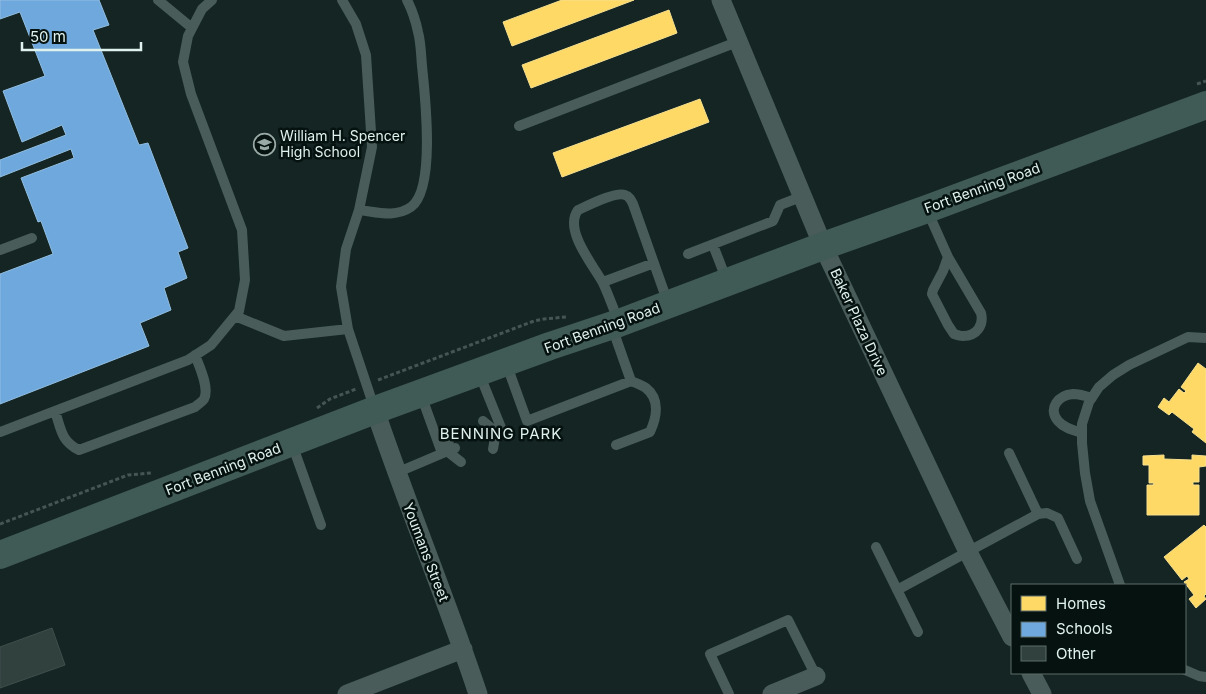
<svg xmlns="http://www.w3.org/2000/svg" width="1206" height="694" viewBox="0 0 1206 694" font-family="Inter,sans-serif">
<rect width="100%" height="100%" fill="#142523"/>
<!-- homes -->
<path fill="#ffd966" stroke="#f6e08f" d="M 562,0 L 634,0 L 512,46 L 503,22 Z
M 669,10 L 677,33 L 531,88 L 522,65 Z
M 700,99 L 709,122 L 562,177 L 553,153 Z
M 1198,363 L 1206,369 L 1206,443 L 1192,432 L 1194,429 L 1172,412 L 1169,415 L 1158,407 L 1164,398 L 1169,402 L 1179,389 L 1184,393 L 1186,391 L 1181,387 Z
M 1164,455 L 1164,459 L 1192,460 L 1192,455 L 1206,456 L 1206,466 L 1199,467 L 1199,482 L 1193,482 L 1193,485 L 1199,485 L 1199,515 L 1147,515 L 1147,485 L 1153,485 L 1154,483 L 1149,483 L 1149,465 L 1143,465 L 1143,456 Z
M 1204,525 L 1206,527 L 1206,594 L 1204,596 L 1206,599 L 1196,608 L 1189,599 L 1194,595 L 1184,582 L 1189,579 L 1187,576 L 1182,580 L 1164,557 Z"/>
<!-- schools -->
<path fill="#6fa8dc" stroke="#91bee1" d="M 0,0 L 99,0 L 109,25 L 93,30 L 139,145 L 148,143 L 188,248 L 178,252 L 187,278 L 164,288 L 171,310 L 140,323 L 149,346 L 0,404 L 0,274 L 53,254 L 41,221 L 38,222 L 21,178 L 74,158 L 71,149 L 0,177 L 0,160 L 66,135 L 62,125 L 22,142 L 3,91 L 45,76 L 20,12 L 0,19 Z"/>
<!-- building -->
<path fill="#31413e" stroke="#404f4c" d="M 52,628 L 65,665 L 0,688 L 0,647 Z"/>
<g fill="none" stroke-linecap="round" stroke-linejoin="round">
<!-- path -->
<path stroke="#465553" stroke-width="3" stroke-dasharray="4 2.5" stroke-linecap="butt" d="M 1197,84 L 1206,81
M 378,380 L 534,321 L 544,319 L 566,317
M 317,408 L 330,399 L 356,389
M 0,524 L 128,475 L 151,473"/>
<!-- lane -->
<path stroke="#495c59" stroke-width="10" d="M 158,0 L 192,28
M 342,0 L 356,24 L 366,55 L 372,147 L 359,210 L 346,249 L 341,287 L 348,329 L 375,410
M 519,126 L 737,42
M 359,210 C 377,212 395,218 411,207 C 436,189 425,95 422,66 C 421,55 421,43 418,32 C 416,22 412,10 407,0
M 927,210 L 948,257 L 981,313 C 984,325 977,336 963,336 C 960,336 957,335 954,334 L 948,325 L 932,294 L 933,290 L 943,271 L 948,257
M 713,245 L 727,281
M 0,250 L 32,238
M 688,254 L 773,221 L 780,205 L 803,196
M 603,282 L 654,263
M 235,316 L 284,336 L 348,329
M 619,323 C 614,310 609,296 603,283 C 594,266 563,230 578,210 C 587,206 616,191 625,195 C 629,196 631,200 633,204 L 668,303
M 506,363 L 527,421 L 631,381 L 612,327
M 479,373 L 502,430 L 489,435
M 421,395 L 442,453
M 55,411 C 61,429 61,441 79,450 L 195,407 C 197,405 202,402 204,399 C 210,388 199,366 195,355
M 483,421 L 496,432
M 0,432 L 188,360 L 211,345 L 239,311 L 245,280 L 242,230 L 191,94 L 183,62 L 188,36 L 202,9 L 212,0
M 1082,433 C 1073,430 1064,428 1058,421 C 1047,408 1059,395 1073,394 C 1079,394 1086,396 1092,398
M 292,444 L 321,525
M 616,445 L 650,432 C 657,417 660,399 646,388 C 642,385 636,383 631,381
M 493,449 L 496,432
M 447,451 L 461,462
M 447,451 L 450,434
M 1009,453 L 1038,514
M 396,473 L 455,448
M 876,547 L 918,632
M 1120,585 L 1090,501 L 1085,473 L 1082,443 L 1082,424 L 1089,402 L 1099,387 L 1113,375 L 1129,365 L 1188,337 L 1206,338
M 897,590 L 1038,514 L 1047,513 L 1058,518 L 1077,559
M 1185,670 L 1199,676 L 1206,677
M 729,694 L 710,654 L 788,620 L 816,676"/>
<!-- street -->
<path stroke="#495c59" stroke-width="19" d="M 721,0 L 823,246 L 968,552 L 1012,637
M 375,410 C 407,505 446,598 478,694
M 1031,673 L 1042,694
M 347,694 L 463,649
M 772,694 L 816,676"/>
<!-- secondary -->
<path stroke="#405a56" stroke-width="28" d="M 0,555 L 375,410 L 550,346 L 619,323 L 823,246 L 927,209 L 1206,105"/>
</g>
<!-- icons -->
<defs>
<symbol id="school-ring" viewBox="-11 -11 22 22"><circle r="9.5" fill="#061210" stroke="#99aaa7" stroke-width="1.5"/><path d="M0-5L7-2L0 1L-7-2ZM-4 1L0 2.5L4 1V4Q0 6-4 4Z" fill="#99aaa7"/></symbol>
</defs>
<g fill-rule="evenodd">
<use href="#school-ring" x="252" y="132" width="25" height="25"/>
</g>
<g text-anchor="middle" stroke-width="5" stroke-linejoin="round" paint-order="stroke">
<!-- poi labels -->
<g font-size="14" fill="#e0f2ee" stroke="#061210" text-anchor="start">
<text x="280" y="141">William H. Spencer<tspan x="280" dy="16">High School</tspan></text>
</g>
<!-- street labels -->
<g font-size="14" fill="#e0f2ee" stroke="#061210">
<text transform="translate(982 188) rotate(-20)" y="5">Fort Benning Road</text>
<text transform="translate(859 322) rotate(65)" y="5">Baker Plaza Drive</text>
<text transform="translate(602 328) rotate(-20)" y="5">Fort Benning Road</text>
<text transform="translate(223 469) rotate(-21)" y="5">Fort Benning Road</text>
<text transform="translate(426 552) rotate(69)" y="5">Youmans Street</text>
</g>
<!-- neighbourhood labels -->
<g font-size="15" letter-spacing="1" fill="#e0f2ee" stroke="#061210">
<text x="501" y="439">BENNING PARK</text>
</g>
</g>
<!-- legend -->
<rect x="1011" y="584" width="175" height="90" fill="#061210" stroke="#5d6c69"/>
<rect x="1021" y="596" width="25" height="15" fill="#ffd966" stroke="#5d6c69"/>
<text x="1056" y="609" font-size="15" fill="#e0f2ee">Homes</text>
<rect x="1021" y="622" width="25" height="15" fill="#6fa8dc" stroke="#5d6c69"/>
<text x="1056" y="634" font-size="15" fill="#e0f2ee">Schools</text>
<rect x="1021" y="646" width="25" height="15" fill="#31413e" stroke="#5d6c69"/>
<text x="1056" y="659" font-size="15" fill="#e0f2ee">Other</text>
<!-- scale -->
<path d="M22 42v8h119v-8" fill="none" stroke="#e0f2ee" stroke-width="2.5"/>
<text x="30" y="42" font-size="15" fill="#e0f2ee" stroke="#061210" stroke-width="4" paint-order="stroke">50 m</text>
</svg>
